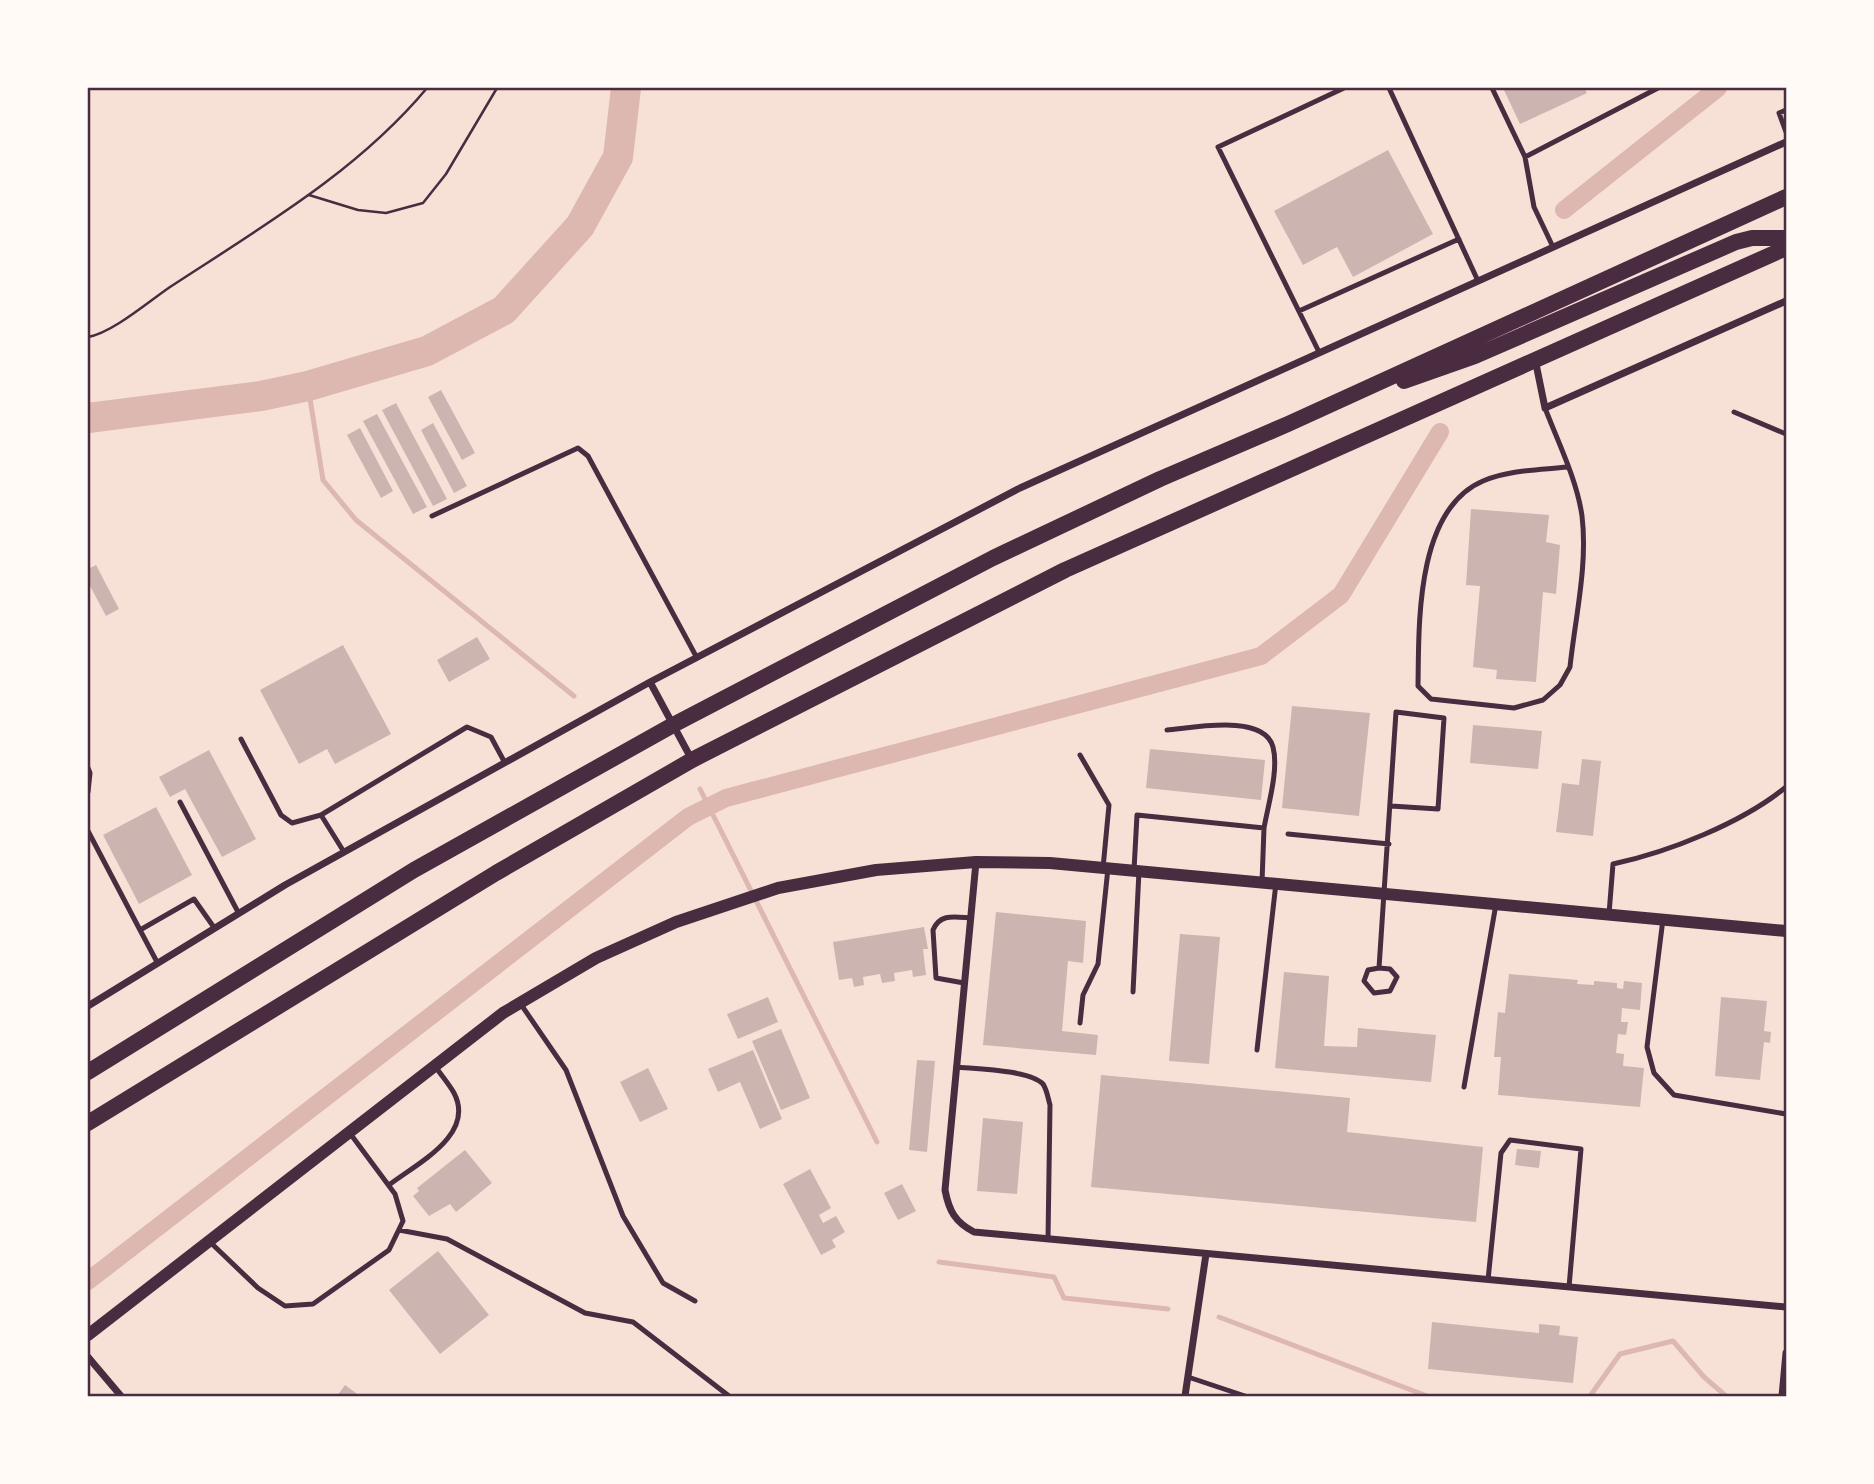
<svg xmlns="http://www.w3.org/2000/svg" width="1874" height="1484" viewBox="0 0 1874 1484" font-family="Inter,sans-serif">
<rect width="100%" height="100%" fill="#f7e1d7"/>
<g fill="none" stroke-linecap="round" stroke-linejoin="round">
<!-- stream -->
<path stroke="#dcb8b0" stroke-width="5" d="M 308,386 L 323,480 L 356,520 L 574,696
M 700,789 L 877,1142
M 939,1262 L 1054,1277 L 1064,1298 L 1168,1309
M 1219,1317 L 1427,1396
M 1590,1396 L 1620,1354 L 1673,1341 L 1704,1377 L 1726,1396"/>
<!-- canal -->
<path stroke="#dcb8b0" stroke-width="18" d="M 1564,210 L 1718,88
M 88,1281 L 688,817 L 726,798 L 1261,656 L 1341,595 L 1440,432"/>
<!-- river -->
<path stroke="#dcb8b0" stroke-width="30" d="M 88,418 L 261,396 L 308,386 L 427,351 L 504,310 L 580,226 L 618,157 L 626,88"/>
</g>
<!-- building -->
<path fill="#ccb4b1" d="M 1503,88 L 1584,88 L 1587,93 L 1520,124 Z
M 1388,150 L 1433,234 L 1353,277 L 1337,247 L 1303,265 L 1274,211 Z
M 441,390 L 475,453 L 462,460 L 428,397 Z
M 396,403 L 447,499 L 433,506 L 382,410 Z
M 377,414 L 427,507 L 413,514 L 363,421 Z
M 433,423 L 467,486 L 454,493 L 421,430 Z
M 360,428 L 393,491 L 381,498 L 347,435 Z
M 1471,509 L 1549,515 L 1546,542 L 1560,545 L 1556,594 L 1543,592 L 1536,682 L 1496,679 L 1497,670 L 1473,667 L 1480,586 L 1466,585 Z
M 96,565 L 119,609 L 106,616 L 88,582 L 88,569 Z
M 477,637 L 490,659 L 449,682 L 437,660 Z
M 343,645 L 391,734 L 335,764 L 327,749 L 299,764 L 260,690 Z
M 1292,706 L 1370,713 L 1359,816 L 1282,808 Z
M 1473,725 L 1542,731 L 1538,769 L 1470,763 Z
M 1150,749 L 1265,760 L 1261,800 L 1146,788 Z
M 209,750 L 256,839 L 222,857 L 185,789 L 170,797 L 159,777 Z
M 1582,759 L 1601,761 L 1593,836 L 1556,832 L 1562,783 L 1579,785 Z
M 156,807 L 192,875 L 139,904 L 103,835 Z
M 996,912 L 1086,921 L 1083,963 L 1068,961 L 1062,1031 L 1098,1035 L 1096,1055 L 983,1045 Z
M 924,927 L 928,949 L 923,949 L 926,975 L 913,977 L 912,970 L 894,973 L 895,981 L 882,983 L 880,974 L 863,977 L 864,985 L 854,987 L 852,978 L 839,980 L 833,942 Z
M 1180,934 L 1220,937 L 1209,1064 L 1169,1061 Z
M 1284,972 L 1329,976 L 1324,1046 L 1357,1047 L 1358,1028 L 1436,1035 L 1431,1082 L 1275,1068 Z
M 1509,974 L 1578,980 L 1577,984 L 1594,985 L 1594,981 L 1617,983 L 1617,988 L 1623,989 L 1624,981 L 1642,983 L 1640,1010 L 1622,1008 L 1621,1022 L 1628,1022 L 1626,1035 L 1618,1034 L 1616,1053 L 1624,1054 L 1623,1066 L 1644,1068 L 1640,1107 L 1498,1095 L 1501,1057 L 1494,1057 L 1498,1012 L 1505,1013 Z
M 768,997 L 778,1022 L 738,1039 L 727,1014 Z
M 1721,997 L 1767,1001 L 1764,1031 L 1771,1032 L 1770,1043 L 1764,1042 L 1760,1080 L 1715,1076 Z
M 781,1029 L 810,1098 L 781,1110 L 752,1041 Z
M 753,1050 L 782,1119 L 760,1129 L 740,1082 L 718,1092 L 708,1069 Z
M 917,1060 L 935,1061 L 927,1152 L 909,1150 Z
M 648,1068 L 668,1109 L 640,1122 L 620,1082 Z
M 1101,1075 L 1350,1098 L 1347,1132 L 1483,1147 L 1476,1222 L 1091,1187 Z
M 983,1118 L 1023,1122 L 1017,1194 L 977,1191 Z
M 1517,1149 L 1541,1151 L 1539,1168 L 1515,1165 Z
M 465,1150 L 492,1183 L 456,1212 L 450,1204 L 429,1216 L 413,1196 L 419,1191 L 417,1188 Z
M 810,1169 L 831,1208 L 819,1215 L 823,1223 L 836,1216 L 845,1232 L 832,1240 L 836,1247 L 821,1255 L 783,1184 Z
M 902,1184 L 916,1211 L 898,1220 L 884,1193 Z
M 438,1251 L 489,1315 L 440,1354 L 389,1290 Z
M 1432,1322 L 1539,1333 L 1539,1324 L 1560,1326 L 1559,1335 L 1578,1337 L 1573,1383 L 1428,1369 Z
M 345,1385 L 360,1396 L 337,1396 Z"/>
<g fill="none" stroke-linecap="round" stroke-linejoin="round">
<!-- path -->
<path stroke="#4a2c40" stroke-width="2.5" d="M 309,195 L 358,210 L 386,213 L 423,203 L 446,174 L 497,88
M 88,337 C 112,333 148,302 170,287 C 260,228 357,172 427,88"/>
<!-- service -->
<path stroke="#4a2c40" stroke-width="5" d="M 1389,88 L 1478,281
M 1492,88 L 1525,157 L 1534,207 L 1553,247
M 1786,110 L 1779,113 L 1786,132
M 1525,157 L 1658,88
M 1299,311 L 1459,239
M 1319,352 L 1218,147 L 1344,88
M 1545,408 C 1558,442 1577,480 1582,516 C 1588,565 1575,619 1570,667 L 1560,685 L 1543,700 L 1514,708 L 1431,699 L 1418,686 C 1419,626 1415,510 1483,481 C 1509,470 1539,470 1567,467
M 1734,412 L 1786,434
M 432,516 L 578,448 L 588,456 L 697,658
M 1167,730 C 1192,728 1264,713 1273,747 C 1279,770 1268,805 1264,828
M 241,739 L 281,815 L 292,823 L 321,815 L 467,727 L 491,737 L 505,763
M 1080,755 L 1109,805 L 1103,868
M 88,768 L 90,773 L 88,792
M 180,802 L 238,912
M 321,815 L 344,852
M 88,831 L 140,930
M 1288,834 L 1389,844
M 1134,870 L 1137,815 L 1264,828 L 1262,882
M 1609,914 L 1613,864 C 1669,852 1742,823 1786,787
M 1663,919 L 1647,1047 L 1654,1073 L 1674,1095 L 1786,1114
M 157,962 L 140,930 L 194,899 L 213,926
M 1379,968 L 1390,969 L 1397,977 L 1390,991 L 1374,993 L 1364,981 L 1368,970 L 1379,968 L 1396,712 L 1444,718 L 1438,809 L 1391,806
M 964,983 L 936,978 L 933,930 C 940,913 955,917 971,918
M 1133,992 L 1139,871
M 520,1003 L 566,1070 L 623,1216 L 663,1283 L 695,1301
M 1080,1023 L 1083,995 L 1098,964 L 1108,868
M 1257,1050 L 1276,883
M 956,1067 C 976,1069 1030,1070 1043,1084 C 1047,1090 1048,1098 1050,1105 L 1048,1239
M 1464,1087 L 1496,904
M 389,1185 C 416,1164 476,1135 454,1093 C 449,1084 441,1075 435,1066
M 399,1230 L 447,1239 L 585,1313 L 633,1322 L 729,1396
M 210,1242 L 258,1288 L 285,1306 L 313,1304 L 389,1250 L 403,1221 L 395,1194 L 349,1132
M 1488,1280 L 1501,1153 L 1510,1140 L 1581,1149 L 1569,1287
M 1188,1377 L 1245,1396"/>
<!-- minor -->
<path stroke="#4a2c40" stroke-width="7" d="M 1535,359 L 1545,408 L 1786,301
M 650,682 L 692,760
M 976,862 L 945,1190 C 949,1211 955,1222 974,1232 L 1786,1307
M 88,1006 L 285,885 L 650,682 L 1020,488 L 1786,142
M 88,1357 L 121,1396
M 1185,1396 L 1206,1254
M 1782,1396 L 1786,1353"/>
<!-- tertiary -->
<path stroke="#4a2c40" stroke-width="12" d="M 88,1335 L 503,1013 L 596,958 L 676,922 L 778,888 L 876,870 L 976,862 L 1050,863 L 1786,931"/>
<!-- trunk -->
<path stroke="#4a2c40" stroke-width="16" d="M 1404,381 L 1475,356 L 1736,242 L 1752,238 L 1786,238
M 88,1072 L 414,870 L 673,725 L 993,558 L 1160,479 L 1288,424 L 1786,197
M 88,1123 L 496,873 L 692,760 L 1065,570 L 1786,248"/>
</g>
<!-- border -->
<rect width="1874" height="1484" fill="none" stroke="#fffaf5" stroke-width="178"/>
<rect x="89" y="89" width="1696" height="1306" fill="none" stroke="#4a2c40" stroke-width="2.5"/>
</svg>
